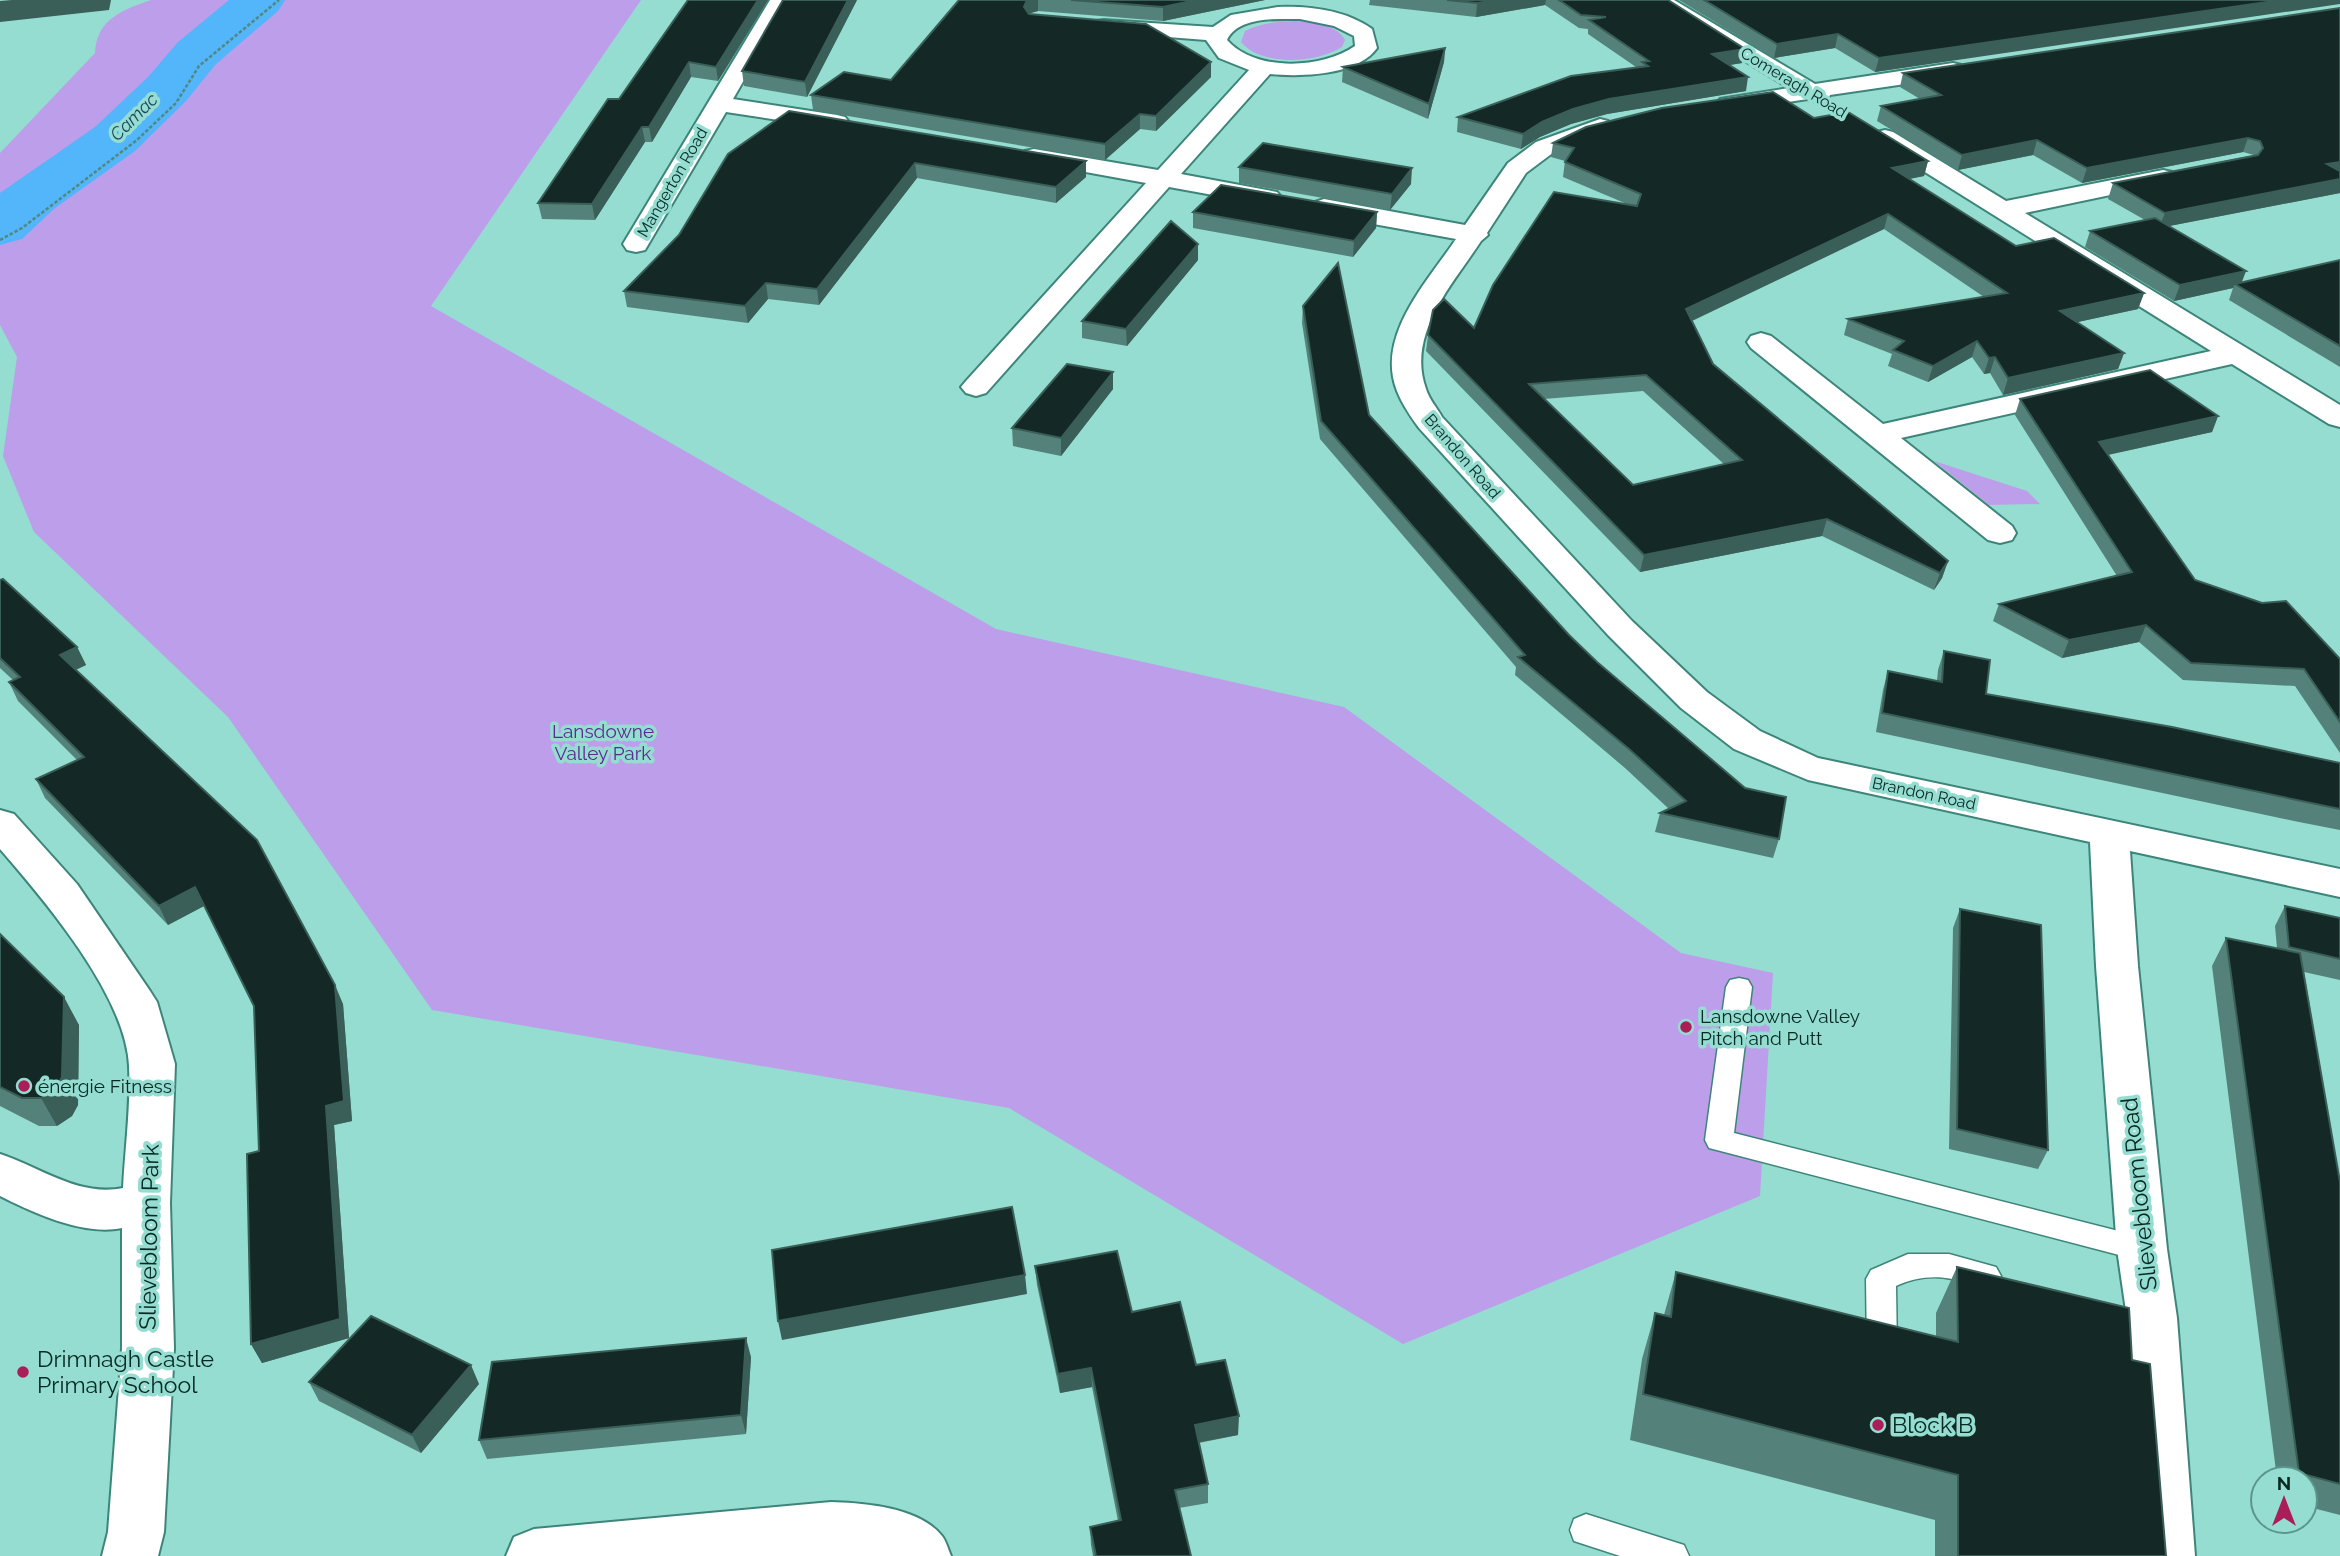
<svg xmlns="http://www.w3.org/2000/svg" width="2340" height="1556" viewBox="0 0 2340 1556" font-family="Raleway,sans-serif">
<rect width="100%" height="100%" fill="#94ddd0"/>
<!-- green -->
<path fill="#bd9eeb" d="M 151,0 L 641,0 L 431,306 L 996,629 L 1344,707 L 1681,953 L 1773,973 L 1760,1196 L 1403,1344 L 1009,1108 L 432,1010 L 228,717 L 34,532 L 3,456 L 17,357 L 0,325 L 0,153 L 95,53 C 97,18 123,10 151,0 Z
M 1303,21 C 1318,24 1337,25 1345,40 L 1342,47 C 1317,63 1262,67 1241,42 L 1245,31 C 1264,22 1282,21 1303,21 Z
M 1934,461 L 2027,491 L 2040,504 L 1989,505 Z"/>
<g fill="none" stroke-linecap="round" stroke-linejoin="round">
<!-- river -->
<path fill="#53b5fa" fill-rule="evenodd" d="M 229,0 L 285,0 L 278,11 L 216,64 L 186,101 L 135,151 L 55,208 L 22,239 L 0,245 L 0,193 L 95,127 L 148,77 L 178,42 Z"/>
<defs>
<path id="lane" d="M 1739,978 L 1748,980 L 1752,987 L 1734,1133 L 2142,1237 L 2152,1240 L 2157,1249 L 2152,1258 L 2142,1261 L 1709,1148 L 1705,1140 L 1726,987 L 1730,980 Z
M 1908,1254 L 1949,1254 L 1996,1267 L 2001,1276 L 1996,1285 C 1981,1290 1968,1283 1952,1279 C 1933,1275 1913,1278 1896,1286 L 1897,1352 L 1893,1361 L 1882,1365 L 1871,1361 L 1867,1352 L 1866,1279 L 1871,1270 Z
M 1586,1514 L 1684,1545 L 1689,1556 L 1620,1556 L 1574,1541 L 1570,1530 L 1574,1519 Z"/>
<path id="street" d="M 770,0 L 790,0 L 733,99 L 837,115 L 845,117 L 849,122 L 845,127 L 837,129 L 726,112 L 645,250 L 636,252 L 627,250 L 623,244 Z
M 1649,0 L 1674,0 L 1815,84 L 1953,63 L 1961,65 L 1964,70 L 1961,75 L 1953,77 L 1830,95 L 1827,101 L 1819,103 L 1808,99 L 1728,111 L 1720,109 L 1716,104 L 1720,99 L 1789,88 L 1652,4 Z
M 1278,7 C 1310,6 1345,10 1372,29 L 1377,48 C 1357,76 1300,77 1270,74 L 1181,174 L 1277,192 L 1281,197 L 1277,202 L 1268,205 L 1169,187 L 986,393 L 976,396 L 966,393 L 961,387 L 966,381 L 1146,183 L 1025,161 L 1022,156 L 1025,151 L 1034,149 L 1158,170 L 1249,70 L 1219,58 L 1206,40 L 1104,32 L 1096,31 L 1093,26 L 1096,21 L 1104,20 L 1213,27 L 1231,15 ZM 1300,19 L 1334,26 L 1354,36 L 1355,46 C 1322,69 1255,72 1227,40 C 1238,16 1278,19 1300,19 Z
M 1600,119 L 1608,121 L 1612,126 L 1608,131 L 1554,152 L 1526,173 L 1487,233 L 1488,235 L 1481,241 C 1453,284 1406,334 1426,389 C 1429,399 1437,408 1442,417 L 1632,621 L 1707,692 L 1760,731 L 1818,758 L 2340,869 L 2340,897 L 2130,851 L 2138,966 L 2167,1249 L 2177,1318 L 2195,1556 L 2139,1556 L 2127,1318 L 2117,1249 L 2096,966 L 2090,842 L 1808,780 L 1734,749 L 1681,708 L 1608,635 L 1419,428 C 1411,417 1402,404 1397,391 C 1375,336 1428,281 1456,239 L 1324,215 L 1315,212 L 1311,207 L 1315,202 L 1324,199 L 1465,225 L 1508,163 L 1536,142 Z
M 1885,130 L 1893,132 L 2006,201 L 2163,170 L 2172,172 L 2175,177 L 2172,182 L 2025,213 L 2340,405 L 2340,427 L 2329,424 L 2232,364 L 1901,438 L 2012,526 L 2016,533 L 2012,540 L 2000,543 L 1988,540 L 1751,348 L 1747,342 L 1751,336 L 1761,333 L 1771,336 L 1883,424 L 2211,351 L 1877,142 L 1873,137 L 1877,132 Z
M 0,810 L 14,814 L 77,884 L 150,991 L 157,1002 L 175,1064 L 170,1203 L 174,1348 L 164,1532 L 158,1556 L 102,1556 L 108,1532 L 122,1348 L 122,1228 C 83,1236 34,1213 0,1196 L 0,1154 C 40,1167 78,1197 123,1188 C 125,1148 131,1106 129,1066 C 126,996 45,901 0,849 Z
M 831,1502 C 864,1503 919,1507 942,1536 C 946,1541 948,1549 951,1556 L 506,1556 L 514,1537 L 534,1529 Z"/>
</defs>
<!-- lane casing -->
<use href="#lane" stroke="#3d857a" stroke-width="3"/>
<!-- street casing -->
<use href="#street" stroke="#3d857a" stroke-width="4"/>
<!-- path -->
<path stroke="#52887f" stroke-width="2.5" stroke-dasharray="3.5 2" stroke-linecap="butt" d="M 0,240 L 22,228 L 137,140 L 176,103 L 199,66 L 279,0"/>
<!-- lane -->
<use href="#lane" fill="#fff" fill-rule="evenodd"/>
<!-- street -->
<use href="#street" fill="#fff" fill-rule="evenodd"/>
</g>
<!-- wall -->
<path fill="#54827a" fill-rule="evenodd" d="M 688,0 L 768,0 L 718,81 L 691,77 L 652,142 L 645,142 L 595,220 L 542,219 L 538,203 L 619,99 Z
M 857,0 L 807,97 L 744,86 L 742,71 Z
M 959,0 L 1265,0 L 1163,21 L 1038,11 L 1029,13 L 1211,77 L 1156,131 L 1140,129 L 1105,160 L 813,110 L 811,95 L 891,80 Z
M 1370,0 L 1668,0 L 1742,63 L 1730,65 L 1746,91 L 1607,114 L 1571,124 L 1540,137 L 1521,149 L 1457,132 L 1458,117 L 1636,67 L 1588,34 L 1588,29 L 1579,28 L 1545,5 L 1476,17 L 1369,5 Z
M 1679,0 L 2340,0 L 1875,72 L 1835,48 L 1774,58 Z
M 2340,8 L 2340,193 L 2169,226 L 2242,282 L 2340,260 L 2340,367 L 2229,300 L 2233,288 L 2174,301 L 2085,247 L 2090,231 L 2145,220 L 2108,199 L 2113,183 L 2254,155 L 2243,152 L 2082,183 L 2033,155 L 1958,170 L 1877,121 L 1881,106 L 1920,99 L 1900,87 L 1903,73 Z
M 1445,48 L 1444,62 L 1428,119 L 1342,82 L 1343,67 Z
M 789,111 L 1086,177 L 1056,203 L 917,178 L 819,305 L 768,299 L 748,323 L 627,307 L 624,291 L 679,235 Z
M 1814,118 L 1928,161 L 1924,176 L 1909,179 L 2016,246 L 2144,293 L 2138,309 L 2077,322 L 2124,353 L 2118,369 L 2003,395 L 1990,373 L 1984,374 L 1972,357 L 1928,382 L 1888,366 L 1892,354 L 1844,335 L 1848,319 L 1984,297 L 1884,229 L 1692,321 L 1713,364 L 1948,561 L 1942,578 L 1934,590 L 1822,536 L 1640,572 L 1426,351 L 1428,335 L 1474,328 L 1627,204 L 1563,177 L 1565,161 L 1551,157 L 1553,143 ZM 1643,391 L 1724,464 L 1633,485 L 1544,399 Z
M 1239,167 L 1411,184 L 1390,210 L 1239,183 Z
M 1193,212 L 1377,212 L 1376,228 L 1353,257 L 1193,228 Z
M 1198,260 L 1127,346 L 1082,338 L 1082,321 Z
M 1303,306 L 1369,415 L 1569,635 L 1779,839 L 1773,858 L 1655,832 L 1660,813 L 1669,809 L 1625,768 L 1515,675 L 1516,667 L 1320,439 L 1302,323 Z
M 1113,372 L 1113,389 L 1061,456 L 1013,446 L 1012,428 Z
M 2020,399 L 2218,416 L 2212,432 L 2108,455 L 2195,580 L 2340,659 L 2340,753 L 2295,686 L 2183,680 L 2139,642 L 2062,658 L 1993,621 L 1999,604 L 2117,576 L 2015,415 Z
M 0,580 L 77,647 L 86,665 L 76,670 L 343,1004 L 352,1121 L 334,1125 L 349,1338 L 262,1363 L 251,1344 L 259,1151 L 255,1007 L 204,906 L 168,925 L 45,798 L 36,779 L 77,760 L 18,701 L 9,682 L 13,680 L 0,668 Z
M 1944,651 L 1986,694 L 2340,763 L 2340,830 L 2299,822 L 1876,732 L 1883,690 L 1888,671 L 1937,681 L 1938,670 Z
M 2285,906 L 2340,918 L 2340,980 L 2304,972 L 2340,1182 L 2340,1515 L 2305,1506 L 2305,1479 L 2277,1479 L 2212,966 L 2226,938 L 2277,948 L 2275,926 Z
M 1960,909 L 2048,1150 L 2038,1169 L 1949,1149 L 1953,928 Z
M 0,934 L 79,1025 L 78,1105 L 72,1116 L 57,1126 L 39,1126 L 0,1106 Z
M 1035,1266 L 1132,1312 L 1196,1365 L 1238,1435 L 1199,1443 L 1208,1484 L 1208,1503 L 1179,1508 L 1191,1556 L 1093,1556 L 1091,1545 L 1090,1527 L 1118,1521 L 1092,1387 L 1060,1393 L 1037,1285 Z
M 1957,1267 L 2132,1360 L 2166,1556 L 1935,1556 L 1935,1520 L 1630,1440 L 1642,1359 L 1655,1313 L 1664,1315 L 1676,1272 L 1936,1337 L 1936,1313 Z
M 751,1357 L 746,1434 L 487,1459 L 479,1440 Z
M 309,1382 L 479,1384 L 421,1453 L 319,1401 Z"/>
<!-- shaded-wall -->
<path fill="#3a5e58" d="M 12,0 L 111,0 L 109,10 L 0,22 L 0,1 Z
M 758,0 L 768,0 L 718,81 L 716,67 Z
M 848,0 L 857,0 L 807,97 L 805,82 Z
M 1027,0 L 1038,0 L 1038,11 L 1028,14 L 1024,7 Z
M 1196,0 L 1265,0 L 1163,21 L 1163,7 Z
M 1497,0 L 1546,0 L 1545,5 L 1476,17 L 1477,3 Z
M 2281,0 L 2340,0 L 2340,4 L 1875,72 L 1879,58 Z
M 1838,34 L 1835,48 L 1774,58 L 1777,44 Z
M 1445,48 L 1444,62 L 1428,119 L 1429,104 Z
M 1745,49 L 1742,63 L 1710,68 L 1712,54 Z
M 689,62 L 691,77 L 652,142 L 649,127 Z
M 1211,62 L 1211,77 L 1156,131 L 1156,116 Z
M 1748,77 L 1746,91 L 1607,114 L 1571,124 L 1540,137 L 1521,149 L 1523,134 L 1542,122 L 1573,109 L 1609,99 Z
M 1140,114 L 1140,129 L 1105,160 L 1105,144 Z
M 642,127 L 645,142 L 595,220 L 592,204 Z
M 2248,138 L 2243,152 L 2082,183 L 2087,168 Z
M 2037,140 L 2033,155 L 1958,170 L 1962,155 Z
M 1086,161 L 1086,177 L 1056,203 L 1056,187 Z
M 1928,161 L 1924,176 L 1888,183 L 1892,168 Z
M 2340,162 L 2340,175 L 2327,164 Z
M 915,163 L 917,178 L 819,305 L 817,289 Z
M 1412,168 L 1411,184 L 1390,210 L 1392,194 Z
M 2340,179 L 2340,193 L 2159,228 L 2165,213 Z
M 1377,212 L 1376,228 L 1353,257 L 1354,241 Z
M 1888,214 L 1884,229 L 1683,325 L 1686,309 Z
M 1198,244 L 1198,260 L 1127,346 L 1126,329 Z
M 2246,271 L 2240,287 L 2235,284 L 2233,288 L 2174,301 L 2180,285 Z
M 766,283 L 768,299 L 748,323 L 745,306 Z
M 2144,293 L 2138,309 L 2055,327 L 2060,311 Z
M 1977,341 L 1972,357 L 1928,382 L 1933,366 Z
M 2124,353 L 2118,369 L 2003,395 L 2008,378 Z
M 1995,357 L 1990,373 L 1984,374 L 1989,358 Z
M 1113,372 L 1113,389 L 1061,456 L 1061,438 Z
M 2218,416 L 2212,432 L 2093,458 L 2099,442 Z
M 1827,519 L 1822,536 L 1640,572 L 1644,555 Z
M 1948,561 L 1942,578 L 1934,590 L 1940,573 Z
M 2146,625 L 2139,642 L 2062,658 L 2069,640 Z
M 77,647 L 86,665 L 68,673 L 60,655 Z
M 195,887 L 204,906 L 168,925 L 159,906 Z
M 335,985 L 343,1004 L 352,1121 L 334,1125 L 349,1338 L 262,1363 L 251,1344 Z
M 64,997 L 79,1025 L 78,1105 L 72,1116 L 57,1126 L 41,1098 Z
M 1025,1275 L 1027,1294 L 782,1340 L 778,1321 Z
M 746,1338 L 751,1357 L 746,1434 L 741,1415 Z
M 471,1365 L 479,1384 L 421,1453 L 412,1435 Z
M 1091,1368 L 1092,1387 L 1060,1393 L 1058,1374 Z
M 1239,1416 L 1238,1435 L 1195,1443 L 1195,1425 Z"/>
<!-- building -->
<path fill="#142825" stroke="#3a5e58" stroke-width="2" fill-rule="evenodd" d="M 688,0 L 758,0 L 716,67 L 689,62 L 649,127 L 642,127 L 592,204 L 538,203 L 608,99 L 619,99 Z
M 783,0 L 848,0 L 805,82 L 742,71 Z
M 959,0 L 1027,0 L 1024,7 L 1029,14 L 1146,24 L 1211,62 L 1156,116 L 1140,114 L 1105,144 L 811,95 L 844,72 L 891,80 Z
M 1071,0 L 1196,0 L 1163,7 Z
M 1447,0 L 1497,0 L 1477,3 Z
M 1559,0 L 1668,0 L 1745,49 L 1712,54 L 1748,77 L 1609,99 L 1573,109 L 1542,122 L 1523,134 L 1458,117 L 1571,76 L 1648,66 L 1642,62 L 1649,61 L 1589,20 L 1606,17 L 1581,15 Z
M 1704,0 L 2281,0 L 1879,58 L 1838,34 L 1777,44 Z
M 2340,8 L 2340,162 L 2327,164 L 2340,171 L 2340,179 L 2165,213 L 2113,183 L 2258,155 L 2263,148 L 2260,141 L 2248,138 L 2087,168 L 2037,140 L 1962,155 L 1881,106 L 1941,95 L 1903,73 Z
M 1445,48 L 1429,104 L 1343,67 Z
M 1773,92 L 1814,118 L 1848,112 L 1928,161 L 1892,168 L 2016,246 L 2054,238 L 2144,293 L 2060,311 L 2124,353 L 2008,378 L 1995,357 L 1989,358 L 1977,341 L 1933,366 L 1893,350 L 1904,341 L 1848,319 L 2007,293 L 1888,214 L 1686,309 L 1713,364 L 1948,561 L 1940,573 L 1827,519 L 1644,555 L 1428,335 L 1433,310 L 1444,299 L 1474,328 L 1493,285 L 1554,192 L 1637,206 L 1641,194 L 1565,162 L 1574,148 L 1553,143 L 1586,127 L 1662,108 ZM 1646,375 L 1742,460 L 1633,485 L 1529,384 Z
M 789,111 L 1086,161 L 1056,187 L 915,163 L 817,289 L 766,283 L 745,306 L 624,291 L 679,235 L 728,154 Z
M 1263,143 L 1412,168 L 1392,194 L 1239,167 Z
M 1221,185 L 1377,212 L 1354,241 L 1193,212 Z
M 2155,218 L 2246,271 L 2180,285 L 2090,231 Z
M 1171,221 L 1198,244 L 1126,329 L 1082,321 Z
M 2340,260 L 2340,346 L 2235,284 Z
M 1338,263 L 1369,415 L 1569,635 L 1597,662 L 1745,788 L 1786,797 L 1779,839 L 1660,813 L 1686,801 L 1629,749 L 1518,657 L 1525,655 L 1321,421 L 1303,306 Z
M 1067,364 L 1113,372 L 1061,438 L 1012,428 Z
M 2150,370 L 2218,416 L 2099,442 L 2195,580 L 2262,603 L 2286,601 L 2340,659 L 2340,722 L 2304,669 L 2191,663 L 2146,625 L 2069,640 L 1999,604 L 2132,572 L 2020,399 Z
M 3,579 L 77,647 L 60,655 L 257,840 L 335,985 L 344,1101 L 326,1106 L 340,1319 L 251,1344 L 247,1154 L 259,1151 L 254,1006 L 195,887 L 159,906 L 36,779 L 84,757 L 9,682 L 20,677 L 0,658 L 0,580 Z
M 1944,651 L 1990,660 L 1986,694 L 2172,727 L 2340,763 L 2340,809 L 1882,713 L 1888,671 L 1942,682 Z
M 2285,906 L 2340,918 L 2340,959 L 2289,947 Z
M 1960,909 L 2041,925 L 2048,1150 L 1957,1129 Z
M 0,934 L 64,997 L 62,1077 L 56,1088 L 41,1098 L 22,1098 L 0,1087 Z
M 2226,938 L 2300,953 L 2340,1182 L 2340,1484 L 2299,1473 Z
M 1012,1207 L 1025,1275 L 778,1321 L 772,1250 Z
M 1117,1251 L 1132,1312 L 1180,1302 L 1196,1365 L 1225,1360 L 1239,1416 L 1195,1425 L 1208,1484 L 1175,1490 L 1191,1556 L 1096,1556 L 1090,1527 L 1121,1520 L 1091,1368 L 1058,1374 L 1035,1266 Z
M 1957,1267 L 2129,1308 L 2132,1360 L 2150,1364 L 2166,1556 L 1958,1556 L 1958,1475 L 1643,1394 L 1655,1313 L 1671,1317 L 1676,1272 L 1958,1342 Z
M 371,1316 L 471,1365 L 412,1435 L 309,1382 Z
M 746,1338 L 741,1415 L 479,1440 L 492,1362 Z"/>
<!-- markers -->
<g fill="#ab1d58" stroke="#94ddd0" stroke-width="2.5">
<circle cx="1686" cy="1027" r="7"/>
<circle cx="24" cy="1086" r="7"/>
<circle cx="23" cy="1372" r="7"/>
<circle cx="1878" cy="1425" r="7"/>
</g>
<g text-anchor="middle" stroke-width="7" stroke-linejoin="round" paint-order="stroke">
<!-- far-street labels -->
<g font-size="16" fill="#082823" stroke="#94ddd0">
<text transform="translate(1794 82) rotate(31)" y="6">Comeragh Road</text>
<text transform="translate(672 182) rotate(-60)" y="6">Mangerton Road</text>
<text transform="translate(1463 456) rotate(49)" y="6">Brandon Road</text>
<text transform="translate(1924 793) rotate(12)" y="6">Brandon Road</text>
</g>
<!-- far-water labels -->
<g font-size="18" font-style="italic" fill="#1c4460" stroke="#94ddd0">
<text transform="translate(134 117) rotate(-45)" y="6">Camac</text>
</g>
<!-- park labels -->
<g font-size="19" fill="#5e2893" stroke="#94ddd0">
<text x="603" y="738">Lansdowne<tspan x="603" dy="22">Valley Park</tspan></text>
</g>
<!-- poi labels -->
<g font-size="19" fill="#082823" stroke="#94ddd0" text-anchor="start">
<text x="1700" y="1023">Lansdowne Valley<tspan x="1700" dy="22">Pitch and Putt</tspan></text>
<text x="38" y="1093">énergie Fitness</text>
</g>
<!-- near-street labels -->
<g font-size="23" fill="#082823" stroke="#94ddd0">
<text transform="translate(2139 1194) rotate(-96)" y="8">Slievebloom Road</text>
<text transform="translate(149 1237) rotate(-89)" y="8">Slievebloom Park</text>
</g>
<!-- near-poi labels -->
<g font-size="23" fill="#082823" stroke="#94ddd0" text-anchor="start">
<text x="37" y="1367">Drimnagh Castle<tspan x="37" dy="26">Primary School</tspan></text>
<text x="1892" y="1433">Block B</text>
</g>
</g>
<!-- north arrow -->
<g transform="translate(2284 1500)"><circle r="33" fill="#94ddd0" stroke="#5c958b" stroke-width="2"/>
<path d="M0-5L12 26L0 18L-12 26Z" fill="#ab1d58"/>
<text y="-10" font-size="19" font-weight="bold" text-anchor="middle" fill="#082823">N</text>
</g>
</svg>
